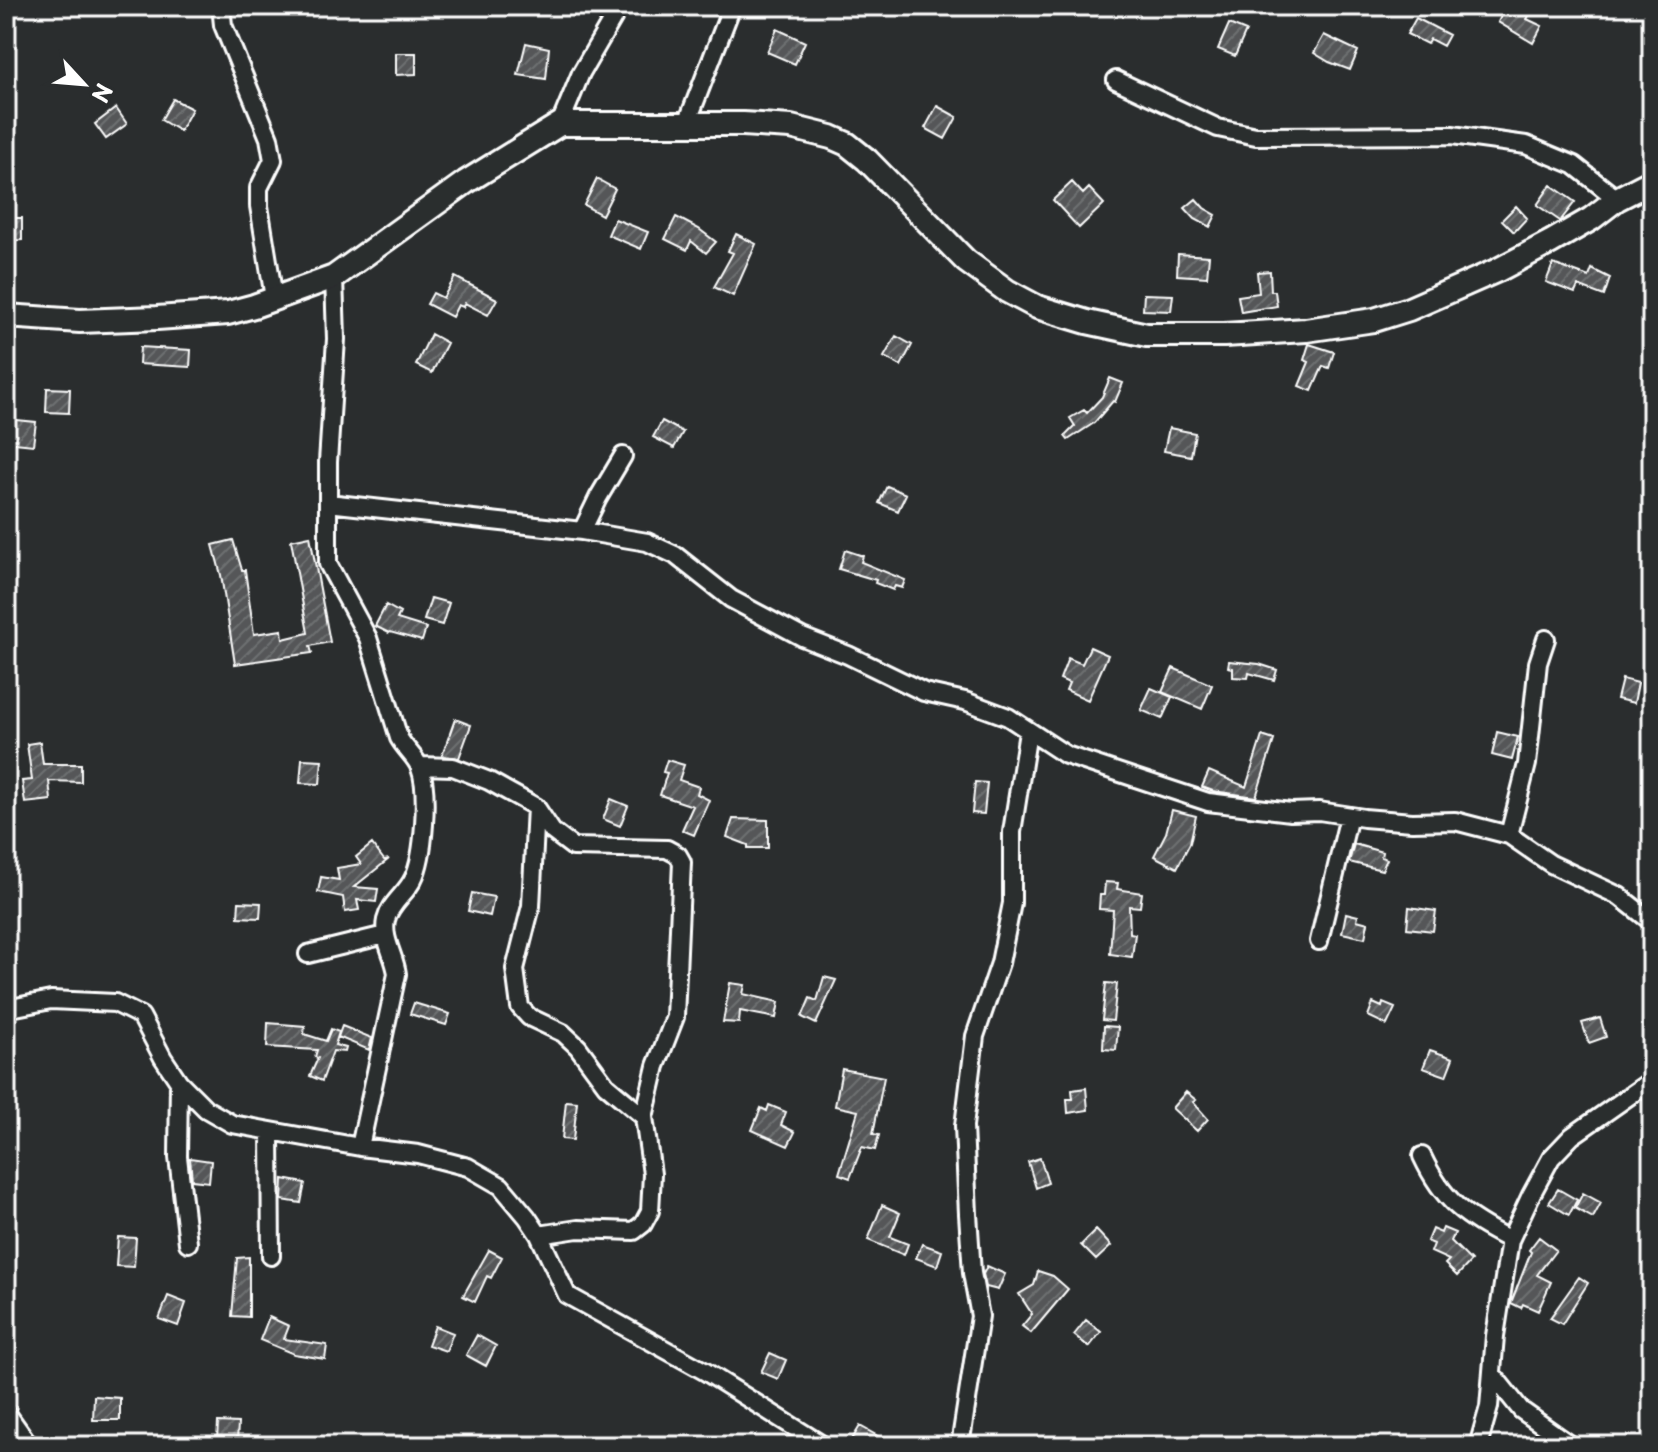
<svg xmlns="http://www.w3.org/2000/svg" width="1658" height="1452" viewBox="0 0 1658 1452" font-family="'Playpen Sans',sans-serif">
<defs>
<pattern id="building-hatch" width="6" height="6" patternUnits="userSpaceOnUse" patternTransform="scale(2)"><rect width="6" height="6" fill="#555758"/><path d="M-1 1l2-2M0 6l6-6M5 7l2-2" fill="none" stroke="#6e7071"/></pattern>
</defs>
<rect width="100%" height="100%" fill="#2a2d2e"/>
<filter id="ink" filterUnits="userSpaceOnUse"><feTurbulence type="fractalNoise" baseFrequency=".0125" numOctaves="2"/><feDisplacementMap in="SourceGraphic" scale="16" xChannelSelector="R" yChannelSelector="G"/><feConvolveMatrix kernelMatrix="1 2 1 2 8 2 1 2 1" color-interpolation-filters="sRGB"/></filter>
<g filter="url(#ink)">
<!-- building -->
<path fill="url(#building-hatch)" stroke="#fff" stroke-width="2" d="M 1506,6 L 1513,6 L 1530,14 L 1527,19 L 1542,26 L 1533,43 L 1498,22 Z
M 1416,18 L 1449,35 L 1443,46 L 1430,39 L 1427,44 L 1407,34 Z
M 1229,24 L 1246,31 L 1235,56 L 1218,49 Z
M 777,29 L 805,42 L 795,64 L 767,52 Z
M 1324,35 L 1358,51 L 1350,70 L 1329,62 L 1314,53 Z
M 526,43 L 549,48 L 546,79 L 518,75 Z
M 396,53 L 416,53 L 416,74 L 396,75 Z
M 173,99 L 192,109 L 180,131 L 161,120 Z
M 937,106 L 957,117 L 945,139 L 925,128 Z
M 116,108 L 127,124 L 106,139 L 95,124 Z
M 597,179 L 615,189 L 602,215 L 584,205 Z
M 1072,182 L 1083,194 L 1089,188 L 1104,204 L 1079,228 L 1053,200 Z
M 1551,185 L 1575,202 L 1560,221 L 1537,205 Z
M 1196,199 L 1204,208 L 1216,215 L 1210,227 L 1195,219 L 1185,208 Z
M 1516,206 L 1527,218 L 1514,232 L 1502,220 Z
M 676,217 L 699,229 L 716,242 L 706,253 L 691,241 L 687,250 L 665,239 Z
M 6,218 L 22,218 L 22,240 L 6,241 Z
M 615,219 L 648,232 L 641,249 L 608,235 Z
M 736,234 L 756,244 L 733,296 L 714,287 L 733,253 L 728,251 Z
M 1178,254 L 1209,256 L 1207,277 L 1177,275 Z
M 1553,264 L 1589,277 L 1592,269 L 1610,278 L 1604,296 L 1578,286 L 1575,293 L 1546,282 Z
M 1270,271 L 1271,291 L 1275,291 L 1277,306 L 1241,312 L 1238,296 L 1259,293 L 1257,272 Z
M 455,277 L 497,299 L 488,315 L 465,303 L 463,307 L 458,305 L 452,317 L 427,304 L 433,293 L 443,298 Z
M 1144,294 L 1173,295 L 1171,311 L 1143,310 Z
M 431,334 L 447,343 L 432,373 L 416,365 Z
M 896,336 L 912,345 L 901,366 L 884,357 Z
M 1309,344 L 1334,352 L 1329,368 L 1323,366 L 1312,391 L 1299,386 L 1309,362 L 1304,360 Z
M 140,347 L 191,350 L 190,367 L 139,364 Z
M 1110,378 L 1123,383 L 1115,402 L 1113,401 L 1094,423 L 1068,440 L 1065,436 L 1075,426 L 1070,418 L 1084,410 L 1087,413 L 1102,397 Z
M 47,388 L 70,389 L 69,413 L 46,412 Z
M 6,419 L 36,422 L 33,445 L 6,442 Z
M 662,421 L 683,432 L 674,448 L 653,437 Z
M 1169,428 L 1195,433 L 1191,456 L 1164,451 Z
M 887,486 L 906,494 L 898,511 L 879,503 Z
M 310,536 L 330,642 L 310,646 L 312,653 L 235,664 L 221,575 L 213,545 L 233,540 L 242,570 L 245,570 L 254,634 L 282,630 L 283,639 L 308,633 L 291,540 Z
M 845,550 L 863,556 L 861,562 L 905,580 L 902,588 L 895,586 L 893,590 L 875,583 L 876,580 L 839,569 Z
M 431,598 L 449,603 L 442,625 L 424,620 Z
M 386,605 L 400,613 L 397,619 L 426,628 L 422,641 L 390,632 L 389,633 L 375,626 Z
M 1090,647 L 1108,655 L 1088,700 L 1066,690 L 1069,683 L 1060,679 L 1068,658 L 1082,664 Z
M 1229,661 L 1259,664 L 1277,670 L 1274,680 L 1249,673 L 1248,678 L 1233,677 L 1233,668 L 1228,667 Z
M 1173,668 L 1212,685 L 1202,709 L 1162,692 Z
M 1622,679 L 1638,683 L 1634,703 L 1617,699 Z
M 1151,688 L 1172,697 L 1162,719 L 1141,710 Z
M 455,719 L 471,725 L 459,758 L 442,756 Z
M 1497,732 L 1518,737 L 1512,760 L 1492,755 Z
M 1262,736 L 1274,740 L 1256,797 L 1213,791 L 1202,787 L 1209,771 L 1246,787 Z
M 40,742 L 43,764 L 81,764 L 81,782 L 49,781 L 51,800 L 25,803 L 22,781 L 32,780 L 27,744 Z
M 302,759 L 322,760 L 320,784 L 300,783 Z
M 667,760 L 684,765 L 679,780 L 699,787 L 697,794 L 709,800 L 694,835 L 682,830 L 693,806 L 660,795 L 667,773 L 663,772 Z
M 975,782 L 987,783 L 984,814 L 972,813 Z
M 611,799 L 628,806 L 620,826 L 603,819 Z
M 1172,810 L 1196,816 L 1190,843 L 1177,868 L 1154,856 L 1166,833 Z
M 733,819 L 768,820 L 768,848 L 748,848 L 748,845 L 727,837 Z
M 372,844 L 384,860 L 389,859 L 354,887 L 378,889 L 376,902 L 357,900 L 359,910 L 345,912 L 343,897 L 318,892 L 321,877 L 339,880 L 337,868 L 361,864 L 356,857 Z
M 1354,844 L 1382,852 L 1381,857 L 1387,859 L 1382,870 L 1349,862 Z
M 1105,882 L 1118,883 L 1117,889 L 1142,893 L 1140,907 L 1129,906 L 1130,933 L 1135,934 L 1132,957 L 1110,954 L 1113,910 L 1099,909 L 1100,895 L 1104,895 Z
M 472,893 L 494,897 L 490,916 L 468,911 Z
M 239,902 L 261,903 L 260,918 L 238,917 Z
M 1409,907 L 1436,911 L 1433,931 L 1407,928 Z
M 1346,913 L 1358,916 L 1357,920 L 1368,923 L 1365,938 L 1342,933 Z
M 824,977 L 836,980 L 816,1024 L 802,1017 L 810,998 L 817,1001 Z
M 730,983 L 745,985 L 743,994 L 779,1002 L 776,1018 L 740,1011 L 739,1023 L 723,1022 Z
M 1106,983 L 1117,984 L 1113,1021 L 1102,1020 Z
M 414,1003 L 450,1014 L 446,1025 L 410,1014 Z
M 1373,1003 L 1382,1007 L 1383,1003 L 1395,1008 L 1387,1025 L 1368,1016 Z
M 1600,1018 L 1606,1037 L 1589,1043 L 1582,1023 Z
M 268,1023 L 305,1026 L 304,1034 L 326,1041 L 331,1029 L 339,1032 L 335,1045 L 346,1048 L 345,1052 L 333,1051 L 322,1081 L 310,1076 L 318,1058 L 315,1057 L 317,1050 L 267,1047 Z
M 342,1026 L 372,1038 L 369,1050 L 338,1037 Z
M 1104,1026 L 1118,1027 L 1116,1050 L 1103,1049 Z
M 1430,1050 L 1453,1058 L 1446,1076 L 1423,1068 Z
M 842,1069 L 884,1077 L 873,1134 L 879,1135 L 875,1150 L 862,1147 L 850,1178 L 839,1174 L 858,1111 L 835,1106 Z
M 1086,1088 L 1088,1110 L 1068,1113 L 1067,1099 L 1073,1099 L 1072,1090 Z
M 1186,1092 L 1196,1100 L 1193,1102 L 1208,1119 L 1197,1131 L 1172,1108 Z
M 566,1101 L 577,1102 L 573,1140 L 562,1139 Z
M 769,1105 L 786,1112 L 781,1125 L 795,1132 L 788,1146 L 752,1130 L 761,1108 L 767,1111 Z
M 190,1158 L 211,1161 L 209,1182 L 192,1180 Z
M 1040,1158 L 1048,1183 L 1036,1188 L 1028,1162 Z
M 283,1179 L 305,1183 L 301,1203 L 282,1200 Z
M 1558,1189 L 1577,1200 L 1569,1215 L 1549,1203 Z
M 1583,1193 L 1601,1203 L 1593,1218 L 1575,1208 Z
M 882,1205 L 900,1213 L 890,1237 L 908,1244 L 904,1255 L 868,1240 Z
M 1443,1228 L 1455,1233 L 1451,1241 L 1471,1261 L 1457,1276 L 1445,1264 L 1449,1260 L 1431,1252 L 1434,1244 L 1427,1241 L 1432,1229 L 1441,1233 Z
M 1096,1230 L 1111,1246 L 1096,1260 L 1081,1245 Z
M 118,1237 L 136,1238 L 134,1267 L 116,1266 Z
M 1539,1237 L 1556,1250 L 1537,1275 L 1551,1282 L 1538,1311 L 1523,1304 L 1521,1308 L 1511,1303 L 1531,1252 L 1529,1250 Z
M 922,1244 L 942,1251 L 937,1266 L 916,1258 Z
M 489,1250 L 502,1257 L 491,1278 L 487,1276 L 475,1302 L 463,1296 Z
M 249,1257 L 249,1317 L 232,1316 L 237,1258 Z
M 987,1266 L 1005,1274 L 998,1290 L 986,1287 L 983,1274 Z
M 1038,1271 L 1053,1276 L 1068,1289 L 1031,1333 L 1022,1326 L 1032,1314 L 1019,1294 L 1034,1285 Z
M 1579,1277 L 1588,1283 L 1562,1324 L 1550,1318 Z
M 168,1296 L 186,1303 L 178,1326 L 159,1319 Z
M 269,1317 L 289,1326 L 284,1339 L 327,1345 L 325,1359 L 294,1354 L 260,1340 Z
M 1086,1320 L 1101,1332 L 1089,1347 L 1074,1335 Z
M 435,1326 L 453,1333 L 446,1351 L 428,1345 Z
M 477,1335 L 496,1346 L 486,1366 L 466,1355 Z
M 770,1353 L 786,1360 L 778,1379 L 761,1372 Z
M 94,1396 L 120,1398 L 120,1420 L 93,1420 Z
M 218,1422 L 238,1423 L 237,1442 L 217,1441 Z
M 860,1426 L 881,1438 L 877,1446 L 848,1446 Z"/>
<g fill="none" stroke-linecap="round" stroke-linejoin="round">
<defs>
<path id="minor" d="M 221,6 L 223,25 L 269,138 L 273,160 L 259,188 L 259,206 L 274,298
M 1116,80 L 1218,128 L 1256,136 L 1452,135 L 1526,145 L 1574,165 L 1617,199
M 687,123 L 732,6
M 560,124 L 581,73 L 620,6
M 334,277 L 336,339 L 328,462 L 328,503 L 582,531 L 647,542 L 675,555 L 731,599 L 802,637 L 848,655 L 924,692 L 965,701 L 1008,717 L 1066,755 L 1208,802 L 1291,812 L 1319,811 L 1364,818 L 1412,822 L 1455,821 L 1509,835 L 1551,864 L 1619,896 L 1652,922
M 328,503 L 328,564 L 368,638 L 399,738 C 405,749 416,757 420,768 C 429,791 424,858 413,879 C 406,894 390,903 386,920 C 382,939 395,956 397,974 L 360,1147
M 582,531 L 598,498 L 623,456
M 420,766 L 453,767 L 489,781 L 536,807 L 552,831 L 573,847 L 667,849 L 678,855 L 682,862 L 675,1017 L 656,1066 L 644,1117 L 652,1174 L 650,1211 L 643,1224 L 634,1231 L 578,1229 L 539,1235
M 536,807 L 531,906 L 515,969 L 520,1007 L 529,1017 L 563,1033 L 578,1047 L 606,1085 L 644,1117
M 1509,835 L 1527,764 L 1538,663 L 1546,639
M 1319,941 L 1349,816
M 308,954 L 385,935
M 6,1009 L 51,1000 L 115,1003 L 141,1016 L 163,1058 L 179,1082 L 206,1109 L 232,1124 L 360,1147 L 418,1154 L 468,1167 L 501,1186 L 527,1217 L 539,1235 L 567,1295 L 706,1372 L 824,1446
M 179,1082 L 178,1157 L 188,1243
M 270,1131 L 271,1256
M 1422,1156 C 1444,1203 1465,1216 1510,1240
M 1493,1375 L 1521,1410 L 1572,1446
M 6,1412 L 30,1446
M 960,1446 L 980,1316 L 972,1273 L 968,1214 L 964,1126 L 975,1036 L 1000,963 L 1012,903 L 1012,832 L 1028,732
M 1478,1446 L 1489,1407 L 1495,1336 L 1510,1240 L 1531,1195 L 1551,1158 L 1572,1136 L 1652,1080"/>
<path id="tertiary" d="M 6,316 L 80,321 L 157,318 L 228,313 L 254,306 L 334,277 L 466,182 L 560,124 L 743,124 L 791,127 L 831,137 L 847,144 L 867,160 L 966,261 L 1007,291 L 1037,307 L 1087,322 L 1147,335 L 1224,335 L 1306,330 L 1374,320 L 1409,309 L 1498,270 L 1551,242 L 1591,219 L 1617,199 L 1652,181"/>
</defs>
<!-- minor casing -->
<use href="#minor" stroke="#fff" stroke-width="22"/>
<!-- tertiary casing -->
<use href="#tertiary" stroke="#fff" stroke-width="28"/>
<!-- minor -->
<use href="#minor" stroke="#2a2d2e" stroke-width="16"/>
<!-- tertiary -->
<use href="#tertiary" stroke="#2a2d2e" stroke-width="22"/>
</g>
</g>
<!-- margin -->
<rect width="1658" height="1452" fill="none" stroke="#2a2d2e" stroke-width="32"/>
<rect x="16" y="16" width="1626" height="1420" fill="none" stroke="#fff" stroke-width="3" filter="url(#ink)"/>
<!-- north arrow -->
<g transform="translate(84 84) rotate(116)" stroke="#2a2d2e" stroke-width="6" paint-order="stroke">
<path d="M0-6L14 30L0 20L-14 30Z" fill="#ffffff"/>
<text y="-12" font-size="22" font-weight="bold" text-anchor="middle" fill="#ffffff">N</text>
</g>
</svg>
